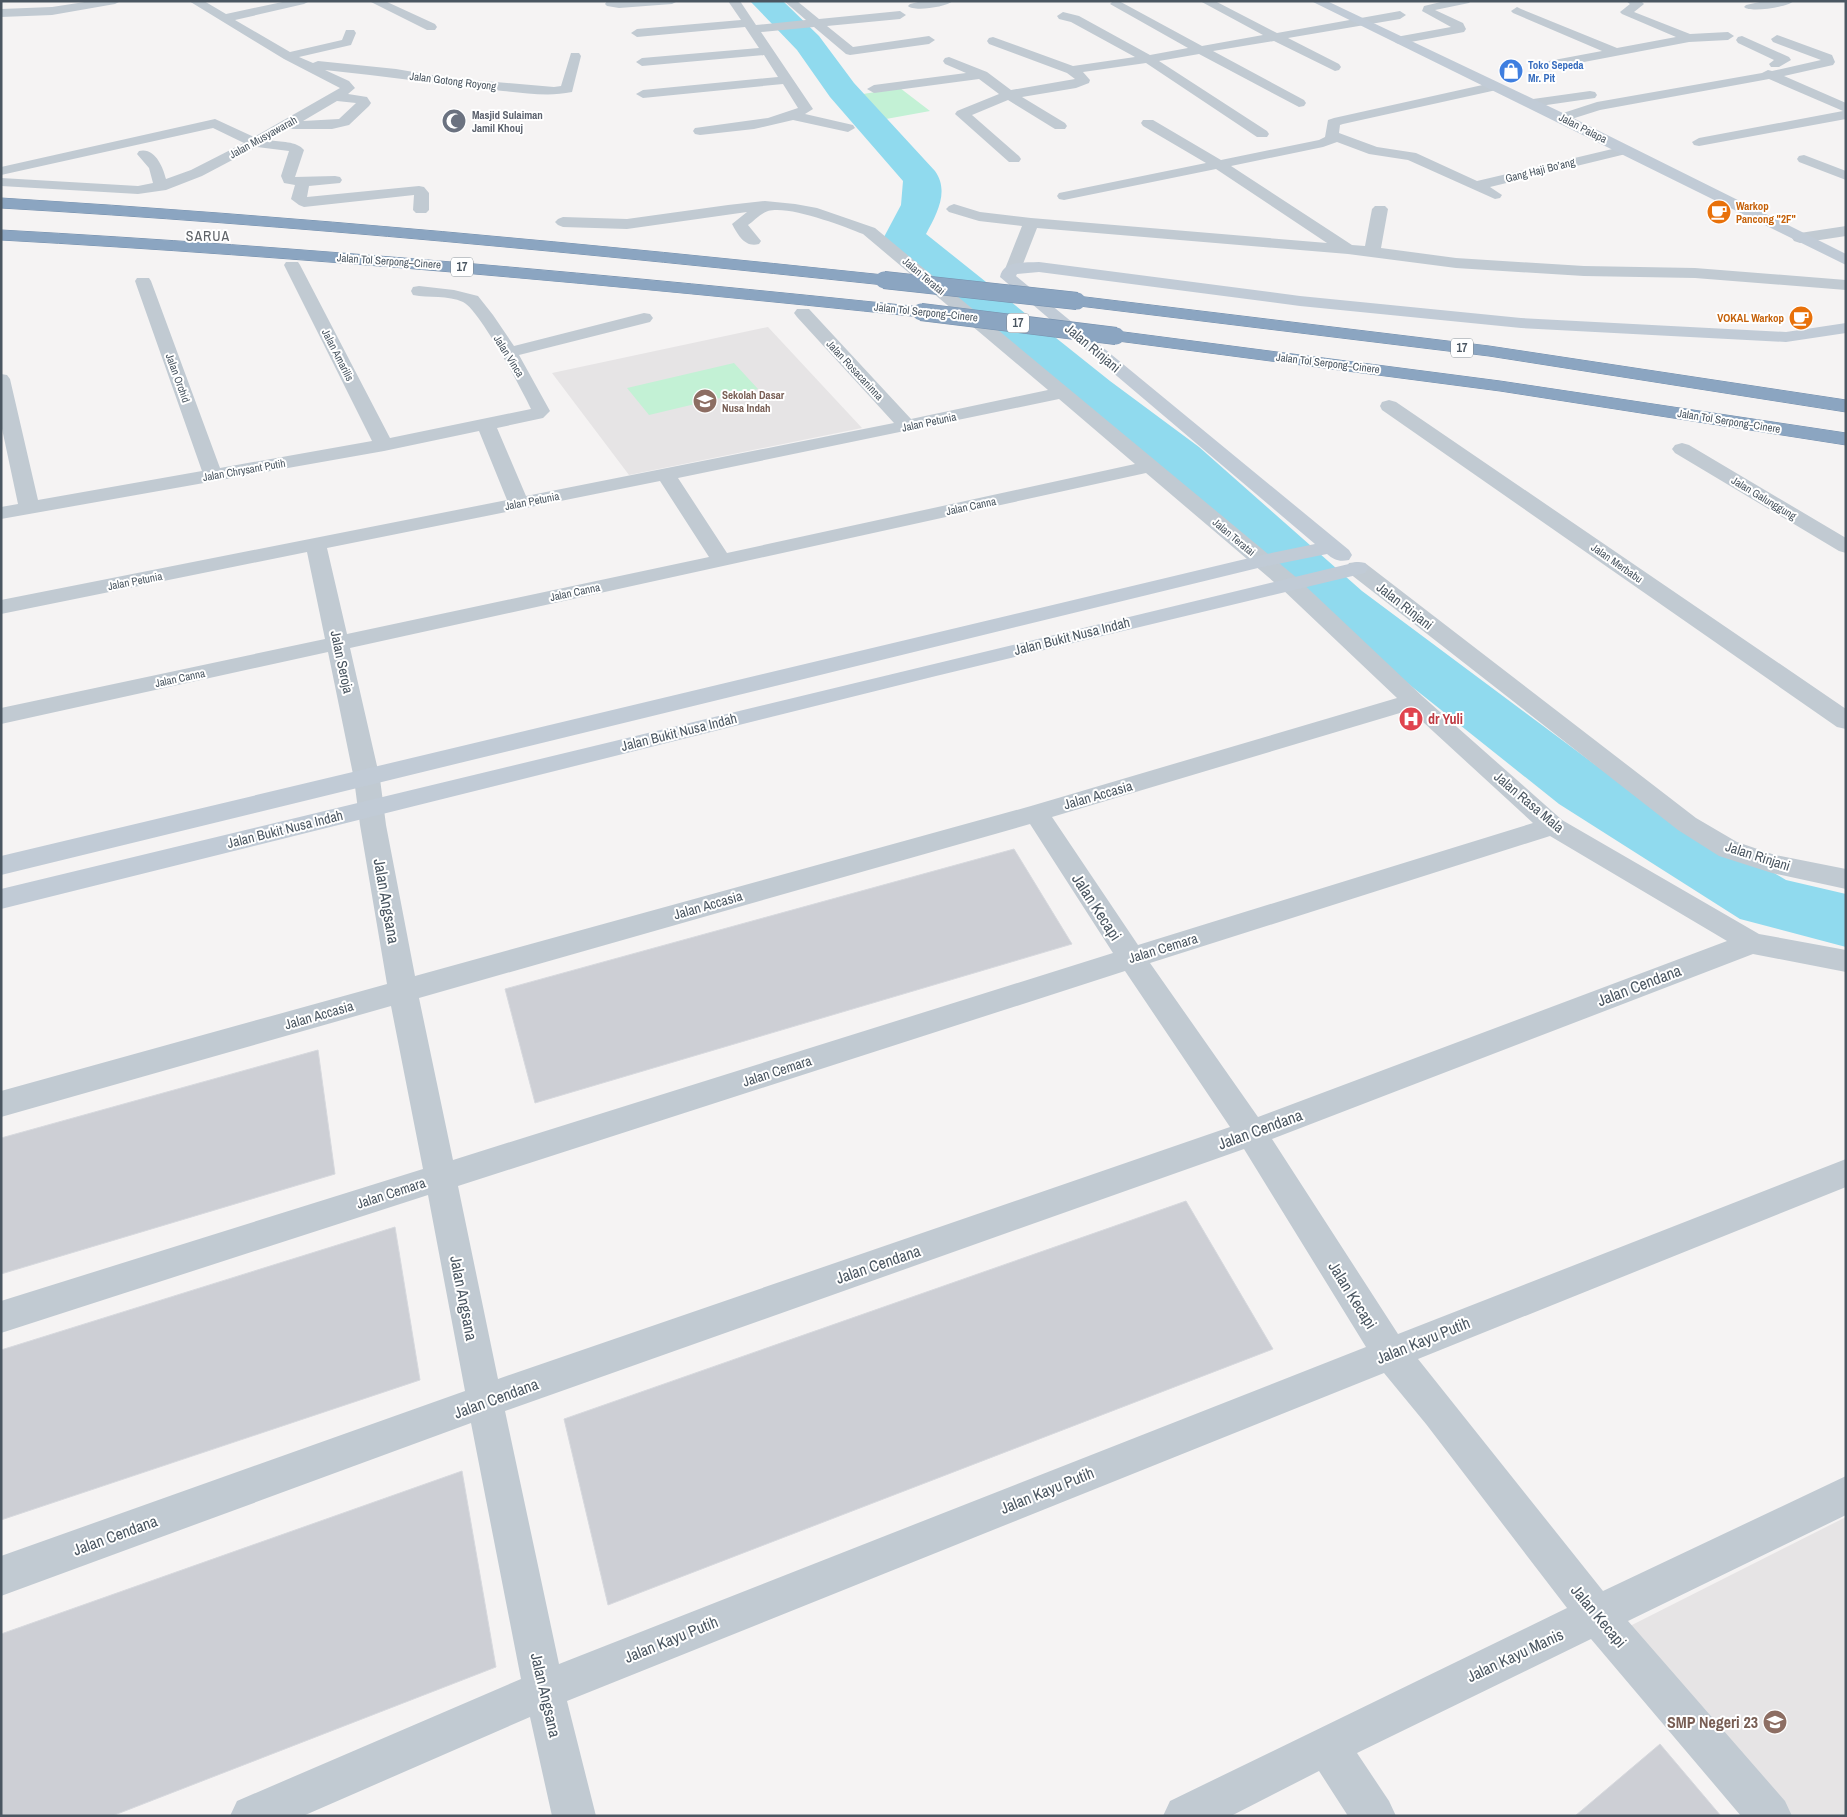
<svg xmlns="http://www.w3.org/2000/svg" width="1847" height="1817" viewBox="0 0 1847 1817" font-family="'Archivo Narrow',sans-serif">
<rect width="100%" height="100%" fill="#f5f3f3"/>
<!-- education -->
<path fill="#e6e4e5" d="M 768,327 L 862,428 L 629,475 L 552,373 Z
M 1846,1517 L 1846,1816 L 1785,1816 L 1624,1629 Z"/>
<!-- green -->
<path fill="#c3f1d5" d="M 900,88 L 930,111 L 886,119 L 857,95 Z
M 734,363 L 758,389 L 649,415 L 627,388 Z"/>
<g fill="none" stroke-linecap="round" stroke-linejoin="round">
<!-- river -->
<path fill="#90daee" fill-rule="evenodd" d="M 750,1 L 783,1 L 819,36 L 854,83 L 935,171 C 950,192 936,215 926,234 L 1110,381 L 1199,447 L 1362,591 L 1605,772 L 1786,880 L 1846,894 L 1846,947 L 1740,919 L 1559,804 L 1322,615 L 1163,469 L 1076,401 L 890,246 L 884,237 L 901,205 L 903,181 L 830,97 L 797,50 Z"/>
</g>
<!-- building -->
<path fill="#cdcfd5" stroke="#d7d9de" d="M 1014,849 L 1072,944 L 535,1103 L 505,989 Z
M 318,1050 L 335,1174 L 1,1274 L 1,1138 Z
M 1186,1201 L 1273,1349 L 608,1605 L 564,1419 Z
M 395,1227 L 420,1380 L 1,1520 L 1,1350 Z
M 462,1471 L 496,1667 L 112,1816 L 1,1816 L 1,1634 Z
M 1660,1744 L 1721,1816 L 1575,1816 Z"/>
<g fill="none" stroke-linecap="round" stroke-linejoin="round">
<defs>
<path id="highway" d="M 1,198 C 296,216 590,244 884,275 L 890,277 L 892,280 L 890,283 L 884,285 C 590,254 296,225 1,208 Z
M 1,230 C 309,247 615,275 921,307 L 927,308 L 930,312 L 927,316 L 921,317 C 615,285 309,257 1,240 Z
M 1077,296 L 1489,346 L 1846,400 L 1846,412 L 1489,356 L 1071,305 L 1069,301 L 1071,297 Z
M 1116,331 L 1500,381 L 1846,433 L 1846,445 L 1500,391 L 1110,340 L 1107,336 L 1110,332 Z"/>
</defs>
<!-- highway casing -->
<use href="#highway" stroke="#7690ad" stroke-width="1"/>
<!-- street -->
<path fill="#c1cad2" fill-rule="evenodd" d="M 91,1 L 121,1 L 115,4 L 52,15 L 1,17 L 1,9 L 52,7 Z
M 189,1 L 204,1 L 226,14 L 287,1 L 310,1 L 304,4 L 235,20 L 290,52 L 342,40 L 346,30 L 354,30 L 356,33 L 351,45 L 299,57 L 313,63 L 318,61 L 396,69 L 449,78 L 554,87 L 561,86 L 571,53 L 579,53 L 581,56 L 572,92 C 549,97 526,93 503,91 C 444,85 385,76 325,70 L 349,81 L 355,88 L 348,94 L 367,97 L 371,103 L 369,106 L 349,125 L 332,129 L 288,129 L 269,140 C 280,142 297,141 304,150 L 295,177 L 335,176 L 340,177 L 342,180 L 340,183 L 309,186 L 307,197 L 419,186 L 424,187 L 429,193 L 429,210 L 426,213 L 416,213 L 413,210 L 414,195 L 304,207 L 299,205 L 291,199 L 295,185 L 284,183 L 281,176 L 289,151 L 257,147 L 202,176 L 166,190 L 138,194 L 1,186 L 1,178 L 138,186 L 153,183 L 149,168 L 137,154 L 139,151 C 155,147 163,167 166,179 L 191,170 L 244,143 L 213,128 L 1,175 L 1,167 L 215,119 L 254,137 L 340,88 L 284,59 ZM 337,101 L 356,103 L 339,119 L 303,121 Z
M 369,1 L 385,1 L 435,24 L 437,27 L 435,30 L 427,30 Z
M 607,1 L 678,1 L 672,4 L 619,8 L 607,6 L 605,4 Z
M 728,1 L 740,1 L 756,25 L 806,20 L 784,1 L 797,1 L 819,19 L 900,11 L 906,15 L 900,19 L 827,26 L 853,47 L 929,36 L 935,40 L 929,44 L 850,55 L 846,54 L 814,27 L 761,32 L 813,109 L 805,114 L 853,125 L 855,128 L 848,132 L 793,120 L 754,129 L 700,135 L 695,134 L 693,131 L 695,128 L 768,118 L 798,108 L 783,84 L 643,98 L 636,94 L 643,90 L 778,77 L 764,55 L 642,66 L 636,62 L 642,58 L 759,48 L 745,27 L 637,37 L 631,33 L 637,29 L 741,20 Z
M 922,1 L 953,1 C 946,7 914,12 908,6 L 910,4 Z
M 1119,1 L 1202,46 L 1263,35 L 1200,1 L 1215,1 L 1277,33 L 1400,11 L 1406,15 L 1400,19 L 1288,38 L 1339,64 L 1341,67 L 1339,70 L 1335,71 L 1274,41 L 1213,51 L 1304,100 L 1306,103 L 1304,106 L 1299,107 L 1199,54 L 1159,61 L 1267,131 L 1269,134 L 1267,137 L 1257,137 L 1146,63 L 1083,72 L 1090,80 L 1089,83 L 1076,88 L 1022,97 L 1065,123 L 1067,126 L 1065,129 L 1055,129 L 1008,100 L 972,115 L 1019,156 L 1021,159 L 1019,162 L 1009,162 L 955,114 L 957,111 L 999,94 L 979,79 L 874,93 L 867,89 L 874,85 L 966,73 L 945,64 L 943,61 L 945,58 L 949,57 L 987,72 L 1011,90 L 1075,79 L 1067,73 L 989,44 L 987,41 L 989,38 L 993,37 L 1073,66 L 1135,57 L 1071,22 L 1059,19 L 1057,16 L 1063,12 L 1079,16 L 1150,55 L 1188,48 L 1110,4 L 1112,2 Z
M 1445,1 L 1471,1 L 1469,3 L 1435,10 L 1463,23 L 1466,29 L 1464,32 L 1400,44 L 1396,43 L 1394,40 L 1396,37 L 1451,27 L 1422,11 L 1424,6 Z
M 1626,1 L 1642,2 L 1644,4 L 1634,12 L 1690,34 L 1728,32 L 1734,36 L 1728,40 L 1689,42 L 1542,70 L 1536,66 L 1538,63 L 1602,51 L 1513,13 L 1511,11 L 1517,7 L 1521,9 L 1617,48 L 1676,37 L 1622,14 L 1620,12 L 1630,4 Z
M 1764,1 L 1794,1 C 1788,7 1750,13 1744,7 L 1746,5 Z
M 1777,35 L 1832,55 L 1835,62 L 1833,65 L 1784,76 L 1846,103 L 1846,119 L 1699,146 L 1694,145 L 1692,142 L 1699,138 L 1843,111 L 1769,79 L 1600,110 L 1562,122 L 1555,118 L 1557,115 L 1597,102 L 1762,73 L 1768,70 L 1772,71 L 1821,60 L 1773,42 L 1771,39 Z
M 1742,36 L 1789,57 L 1791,60 L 1779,67 L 1771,67 L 1769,64 L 1774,60 L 1738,43 L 1736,40 L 1738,37 Z
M 1496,82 L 1503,86 L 1501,89 L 1343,124 L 1340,125 L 1339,133 L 1377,147 L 1416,153 L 1477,181 L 1625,146 L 1630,147 L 1632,150 L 1630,153 L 1490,187 L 1502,195 L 1500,198 L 1495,199 L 1408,160 L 1369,154 L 1337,142 L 1323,147 L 1231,166 L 1352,245 L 1365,246 L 1372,209 L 1375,206 L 1385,206 L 1388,209 L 1381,248 L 1456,258 L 1584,266 L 1695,268 L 1846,280 L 1846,290 L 1695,278 L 1584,276 L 1456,268 L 1348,254 L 1037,228 L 1021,269 L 1019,272 L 1007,272 L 1005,269 L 1022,226 L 979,221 L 949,212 L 946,209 L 949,206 L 954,204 L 980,212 L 1031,218 L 1327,243 L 1216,169 L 1064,200 L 1059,199 L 1057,196 L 1059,193 L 1064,192 L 1206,163 L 1143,126 L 1141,123 L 1143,120 L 1153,120 L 1221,160 L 1319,140 L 1325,137 L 1328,120 L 1334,118 Z
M 1590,91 L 1595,92 L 1597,95 L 1595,98 L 1533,107 L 1526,103 L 1533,99 Z
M 1804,155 L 1846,171 L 1846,180 L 1799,162 L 1797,159 L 1799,156 Z
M 765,201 L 795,204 L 817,208 L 875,228 L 1297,578 L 1422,696 L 1562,820 L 1759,934 L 1846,950 L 1846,972 L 1753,954 L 1272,1139 L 1398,1334 L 1846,1159 L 1846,1187 L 1418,1359 L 1603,1591 L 1846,1476 L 1846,1515 L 1628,1621 L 1785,1801 L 1792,1816 L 1741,1816 L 1591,1639 L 1357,1753 L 1389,1801 L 1396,1816 L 1348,1816 L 1319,1771 L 1231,1816 L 1163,1816 L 1170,1801 L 1567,1608 L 1426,1424 L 1384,1373 L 567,1701 L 596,1816 L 552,1816 L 530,1717 L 303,1816 L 230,1816 L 237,1801 L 521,1679 L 471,1423 L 1,1596 L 1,1556 L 465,1391 L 428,1195 L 1,1333 L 1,1301 L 423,1169 L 391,1006 L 1,1117 L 1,1091 L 387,984 L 360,825 L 354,779 L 328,652 L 1,724 L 1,708 L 325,639 L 307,552 L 1,614 L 1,600 L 507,500 L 479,431 L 384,451 L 1,519 L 1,507 L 18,504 L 1,424 L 1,374 L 7,375 L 10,379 L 38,500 L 202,471 L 135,281 L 137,278 L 149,278 L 151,281 L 220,468 L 372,441 L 284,265 L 286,262 L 298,262 L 300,265 L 390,438 L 531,409 C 522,390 479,309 463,302 C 448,295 429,298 413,295 L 411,291 L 413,287 L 419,286 L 454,290 L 478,296 L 493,315 L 514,346 L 644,313 L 650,314 L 653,318 L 650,322 L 519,355 L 550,411 L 543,418 L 497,428 L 526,496 L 894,423 L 797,317 L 794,313 L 797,309 L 809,309 L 911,419 L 1048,390 L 863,234 C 843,226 789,205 768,211 C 761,213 754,221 748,225 L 761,241 L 759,244 C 745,248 738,235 732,224 L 747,212 L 627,229 L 563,227 L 558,225 L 555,222 L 558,219 L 563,217 L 627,219 L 728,205 ZM 1059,399 L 1135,464 L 727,553 L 678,478 ZM 1146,473 L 1281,588 L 1397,698 L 1031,806 L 415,976 L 386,825 L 380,779 L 350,648 ZM 660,481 L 709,557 L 347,634 L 327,548 ZM 1410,710 L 1533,823 L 1138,945 L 1052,817 ZM 1030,824 L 1113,953 L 453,1160 L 419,998 ZM 1550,836 L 1727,941 L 1258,1117 L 1150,963 ZM 1125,971 L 1230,1127 L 498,1379 L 458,1186 ZM 1244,1149 L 1366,1347 L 559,1664 L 505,1411 Z
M 1846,226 L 1846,236 L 1800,243 L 1794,241 L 1792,238 L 1794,235 L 1800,233 Z
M 1389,400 L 1396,402 L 1846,709 L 1846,729 L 1837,727 L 1382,410 L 1380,406 L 1382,402 Z
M 1682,443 L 1689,445 L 1846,538 L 1846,553 L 1839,551 L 1675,453 L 1672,449 L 1675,445 Z
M 1357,562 L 1365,563 L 1696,818 L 1737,842 L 1775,855 L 1846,869 L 1846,889 L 1772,873 L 1719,856 L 1678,830 L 1349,573 L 1346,568 L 1349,563 Z"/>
<!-- secondary -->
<path fill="#c1cbd6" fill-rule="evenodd" d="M 1311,1 L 1327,1 L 1567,115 L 1846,254 L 1846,265 Z
M 1039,262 L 1300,296 L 1521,318 L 1786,332 L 1846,323 L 1846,333 L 1786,342 L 1521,328 L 1300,306 L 1039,272 L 1017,274 L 1016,276 L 1349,550 L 1352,555 L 1349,560 C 1339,562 1334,560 1327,554 L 1262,567 L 1,875 L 1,856 L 1262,555 L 1315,544 L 1000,277 C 1003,260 1025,263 1039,262 Z
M 1357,562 L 1365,563 L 1368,568 L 1365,573 L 936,676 L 1,909 L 1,889 Z"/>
<!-- highway -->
<use href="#highway" fill="#8ba5c1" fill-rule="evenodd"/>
<defs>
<path id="highway-bridge" d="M 884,280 L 1077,301
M 921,312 L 1116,336"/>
</defs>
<!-- highway-bridge casing -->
<use href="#highway-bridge" stroke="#7690ad" stroke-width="18" stroke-linecap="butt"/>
<!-- highway-bridge -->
<use href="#highway-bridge" stroke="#8ba5c1" stroke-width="17"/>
</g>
<!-- icons -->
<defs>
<symbol id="shop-disc" viewBox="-11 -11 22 22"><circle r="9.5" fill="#3f7fe0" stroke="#fff"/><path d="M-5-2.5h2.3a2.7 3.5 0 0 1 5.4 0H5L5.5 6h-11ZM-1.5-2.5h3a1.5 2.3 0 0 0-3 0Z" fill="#fff"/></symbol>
<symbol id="mosque-disc" viewBox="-11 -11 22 22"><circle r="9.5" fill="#6b7280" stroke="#fff"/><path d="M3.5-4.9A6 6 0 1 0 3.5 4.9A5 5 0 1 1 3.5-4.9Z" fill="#fff"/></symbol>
<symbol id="cafe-disc" viewBox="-11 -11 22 22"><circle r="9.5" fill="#e8710a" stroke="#fff"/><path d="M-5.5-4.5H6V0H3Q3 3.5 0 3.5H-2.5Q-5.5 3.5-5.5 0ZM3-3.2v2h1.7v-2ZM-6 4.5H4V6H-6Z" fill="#fff"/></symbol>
<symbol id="school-disc" viewBox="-11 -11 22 22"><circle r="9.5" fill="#8d6e63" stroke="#fff"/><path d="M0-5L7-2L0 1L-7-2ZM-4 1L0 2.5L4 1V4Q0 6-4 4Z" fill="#fff"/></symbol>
<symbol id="hospital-disc" viewBox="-11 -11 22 22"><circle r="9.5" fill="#e0444e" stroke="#fff"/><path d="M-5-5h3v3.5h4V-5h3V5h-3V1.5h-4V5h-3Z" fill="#fff"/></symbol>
</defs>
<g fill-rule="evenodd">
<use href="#shop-disc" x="1497" y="57" width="28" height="28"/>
<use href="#mosque-disc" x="440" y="107" width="28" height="28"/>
<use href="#cafe-disc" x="1705" y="198" width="28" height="28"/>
<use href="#cafe-disc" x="1787" y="304" width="28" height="28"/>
<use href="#school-disc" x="691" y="387" width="28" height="28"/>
<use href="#hospital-disc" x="1397" y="705" width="28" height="28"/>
<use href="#school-disc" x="1761" y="1708" width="28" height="28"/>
</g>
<g text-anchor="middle" stroke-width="4" stroke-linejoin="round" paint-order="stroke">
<!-- far-shop labels -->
<g font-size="11" font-weight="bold" fill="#366cbe" stroke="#fff" text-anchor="start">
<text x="1528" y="69">Toko Sepeda<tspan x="1528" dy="13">Mr. Pit</tspan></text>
</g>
<!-- far-street labels -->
<g font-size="11" fill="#4a5661" stroke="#fff">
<text transform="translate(453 81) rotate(7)" y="4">Jalan Gotong Royong</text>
<text transform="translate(1583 128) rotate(27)" y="4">Jalan Palapa</text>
<text transform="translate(263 137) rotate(-29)" y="4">Jalan Musyawarah</text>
<text transform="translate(1540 170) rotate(-14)" y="4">Gang Haji Bo’ang</text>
<text transform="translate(389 261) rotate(4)" y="4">Jalan Tol Serpong–Cinere</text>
<text transform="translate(924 276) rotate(40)" y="4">Jalan Teratai</text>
<text transform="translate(926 312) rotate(6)" y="4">Jalan Tol Serpong–Cinere</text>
<text transform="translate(338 355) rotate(63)" y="4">Jalan Amarilis</text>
<text transform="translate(509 356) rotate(58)" y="4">Jalan Vinca</text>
<text transform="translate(1328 363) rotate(7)" y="4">Jalan Tol Serpong–Cinere</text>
<text transform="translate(855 370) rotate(47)" y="4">Jalan Rosacaninna</text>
<text transform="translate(178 378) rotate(70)" y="4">Jalan Orchid</text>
<text transform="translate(1729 421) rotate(9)" y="4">Jalan Tol Serpong–Cinere</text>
<text transform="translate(929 422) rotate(-12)" y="4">Jalan Petunia</text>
<text transform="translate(244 470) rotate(-10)" y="4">Jalan Chrysant Putih</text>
<text transform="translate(1764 498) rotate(31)" y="4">Jalan Galunggung</text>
<text transform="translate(532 501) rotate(-11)" y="4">Jalan Petunia</text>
<text transform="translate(971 506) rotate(-12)" y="4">Jalan Canna</text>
<text transform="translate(1234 537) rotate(40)" y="4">Jalan Teratai</text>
<text transform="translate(1617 563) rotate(35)" y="4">Jalan Merbabu</text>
<text transform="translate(135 581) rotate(-11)" y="4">Jalan Petunia</text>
<text transform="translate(575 592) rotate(-12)" y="4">Jalan Canna</text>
<text transform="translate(180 678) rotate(-12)" y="4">Jalan Canna</text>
</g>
<!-- far-worship labels -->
<g font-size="11" font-weight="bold" fill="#5b616d" stroke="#fff" text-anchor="start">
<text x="472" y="119">Masjid Sulaiman<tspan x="472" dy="13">Jamil Khouj</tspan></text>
</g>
<!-- far-food labels -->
<g font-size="11" font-weight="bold" fill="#c56008" stroke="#fff" text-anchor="start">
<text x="1736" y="210">Warkop<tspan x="1736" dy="13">Pancong "2F"</tspan></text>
<text x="1784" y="322" text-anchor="end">VOKAL Warkop</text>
</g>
<!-- far-education labels -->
<g font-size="11" font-weight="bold" fill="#785e54" stroke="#fff" text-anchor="start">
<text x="722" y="399">Sekolah Dasar<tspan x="722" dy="13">Nusa Indah</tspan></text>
</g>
<!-- shield labels -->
<g fill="#fff" stroke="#808990" stroke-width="1">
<rect x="451" y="257.5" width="22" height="19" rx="4"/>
<rect x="1007" y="313.5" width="22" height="19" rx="4"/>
<rect x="1451" y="338.5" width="22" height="19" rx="4"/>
</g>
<g font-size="12" font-weight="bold" fill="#4a5661">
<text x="462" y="271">17</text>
<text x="1018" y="327">17</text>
<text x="1462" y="352">17</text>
</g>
<!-- far-quarter labels -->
<g font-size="14" letter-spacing="1" fill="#5f6368" stroke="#fff">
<text x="208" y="241">SARUA</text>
</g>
<!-- street labels -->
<g font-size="14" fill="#4a5661" stroke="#fff">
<text transform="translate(1093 348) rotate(40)" y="5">Jalan Rinjani</text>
<text transform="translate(1405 606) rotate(38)" y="5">Jalan Rinjani</text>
<text transform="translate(1072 636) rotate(-14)" y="5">Jalan Bukit Nusa Indah</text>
<text transform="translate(342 662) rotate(78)" y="5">Jalan Seroja</text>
<text transform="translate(679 732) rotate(-14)" y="5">Jalan Bukit Nusa Indah</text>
<text transform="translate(1098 795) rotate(-16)" y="5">Jalan Accasia</text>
<text transform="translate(1529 802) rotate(40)" y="5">Jalan Rasa Mala</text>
<text transform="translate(285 829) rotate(-14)" y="5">Jalan Bukit Nusa Indah</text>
<text transform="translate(1758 856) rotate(18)" y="5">Jalan Rinjani</text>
<text transform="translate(708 905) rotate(-16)" y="5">Jalan Accasia</text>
<text transform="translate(1163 948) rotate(-17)" y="5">Jalan Cemara</text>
<text transform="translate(319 1015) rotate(-16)" y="5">Jalan Accasia</text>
<text transform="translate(777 1071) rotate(-18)" y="5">Jalan Cemara</text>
<text transform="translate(391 1193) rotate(-18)" y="5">Jalan Cemara</text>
</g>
<!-- health labels -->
<g font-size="14" font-weight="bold" fill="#be3a42" stroke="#fff" text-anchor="start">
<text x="1428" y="724">dr Yuli</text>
</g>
<!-- near-street labels -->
<g font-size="16" fill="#4a5661" stroke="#fff">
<text transform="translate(387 901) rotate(80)" y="6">Jalan Angsana</text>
<text transform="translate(1097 907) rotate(57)" y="6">Jalan Kecapi</text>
<text transform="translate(1639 985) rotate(-21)" y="6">Jalan Cendana</text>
<text transform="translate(1260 1129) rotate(-20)" y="6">Jalan Cendana</text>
<text transform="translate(878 1264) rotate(-19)" y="6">Jalan Cendana</text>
<text transform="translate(1353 1295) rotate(58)" y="6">Jalan Kecapi</text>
<text transform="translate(464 1298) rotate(79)" y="6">Jalan Angsana</text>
<text transform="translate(1423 1340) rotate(-22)" y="6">Jalan Kayu Putih</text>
<text transform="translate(496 1398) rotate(-20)" y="6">Jalan Cendana</text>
<text transform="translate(1047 1490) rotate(-22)" y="6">Jalan Kayu Putih</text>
<text transform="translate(115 1535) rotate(-20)" y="6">Jalan Cendana</text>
<text transform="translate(1599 1616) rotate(50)" y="6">Jalan Kecapi</text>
<text transform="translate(671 1639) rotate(-22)" y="6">Jalan Kayu Putih</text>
<text transform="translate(1515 1655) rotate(-25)" y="6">Jalan Kayu Manis</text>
<text transform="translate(546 1695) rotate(77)" y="6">Jalan Angsana</text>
</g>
<!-- near-education labels -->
<g font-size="16" font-weight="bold" fill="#785e54" stroke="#fff" text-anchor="end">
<text x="1758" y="1728">SMP Negeri 23</text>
</g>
</g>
<!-- border -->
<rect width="1847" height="1817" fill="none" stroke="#4a5661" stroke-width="5"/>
</svg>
